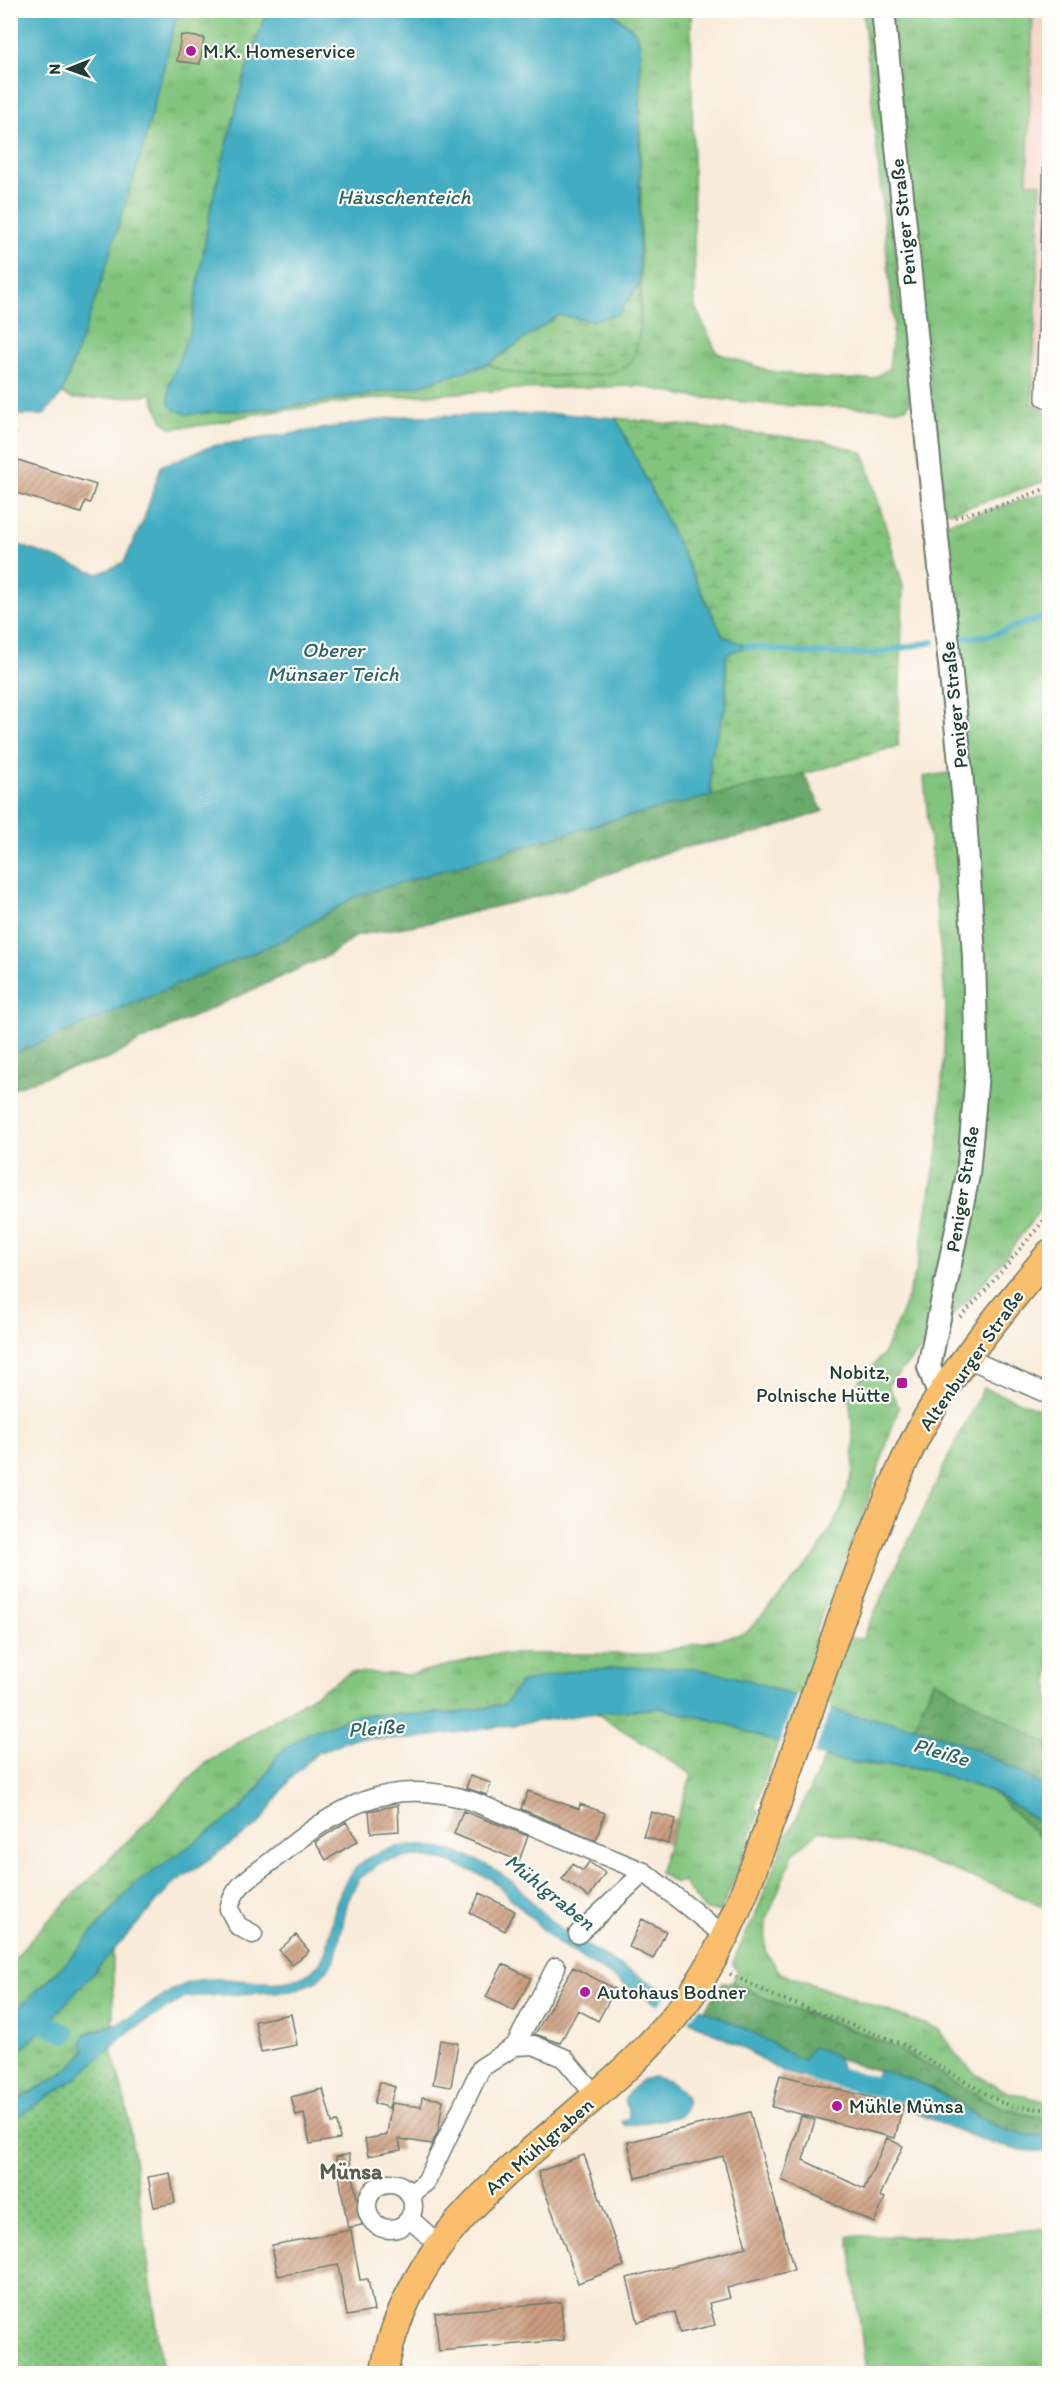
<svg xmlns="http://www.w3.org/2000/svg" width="1060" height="2384" viewBox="0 0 1060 2384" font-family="Itim,sans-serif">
<defs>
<pattern id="grass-tufts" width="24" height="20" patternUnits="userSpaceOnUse" patternTransform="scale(1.5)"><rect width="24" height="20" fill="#83c57e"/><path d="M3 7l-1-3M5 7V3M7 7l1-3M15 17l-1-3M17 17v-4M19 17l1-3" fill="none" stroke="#6ba168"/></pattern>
<pattern id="forest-crowns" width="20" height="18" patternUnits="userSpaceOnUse" patternTransform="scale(1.5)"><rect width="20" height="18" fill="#6aaa6d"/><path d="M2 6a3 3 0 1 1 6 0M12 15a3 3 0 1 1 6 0" fill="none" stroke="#578c5a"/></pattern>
<pattern id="wetland-marsh" width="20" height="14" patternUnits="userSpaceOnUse" patternTransform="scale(1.5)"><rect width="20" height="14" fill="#83c57e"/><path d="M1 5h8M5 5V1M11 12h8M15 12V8" fill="none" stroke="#6ba168"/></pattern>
<pattern id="garden-dots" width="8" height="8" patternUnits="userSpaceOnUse" patternTransform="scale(1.5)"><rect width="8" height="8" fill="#83c57e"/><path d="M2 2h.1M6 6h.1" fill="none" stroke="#6ba168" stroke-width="1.8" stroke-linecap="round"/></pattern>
<pattern id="building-hatch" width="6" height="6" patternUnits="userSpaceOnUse" patternTransform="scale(1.5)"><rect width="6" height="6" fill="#cc9d7f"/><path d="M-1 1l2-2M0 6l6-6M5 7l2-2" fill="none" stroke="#a58169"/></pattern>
</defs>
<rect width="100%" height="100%" fill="#fdfcf7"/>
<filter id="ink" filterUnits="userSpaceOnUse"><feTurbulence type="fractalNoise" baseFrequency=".0167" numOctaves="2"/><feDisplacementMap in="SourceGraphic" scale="12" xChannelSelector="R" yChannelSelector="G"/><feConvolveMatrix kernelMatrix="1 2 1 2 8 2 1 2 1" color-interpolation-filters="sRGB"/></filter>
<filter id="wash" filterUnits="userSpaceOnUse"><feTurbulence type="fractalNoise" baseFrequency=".008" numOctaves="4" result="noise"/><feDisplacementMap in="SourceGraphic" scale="24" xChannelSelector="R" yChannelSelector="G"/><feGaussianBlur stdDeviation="1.35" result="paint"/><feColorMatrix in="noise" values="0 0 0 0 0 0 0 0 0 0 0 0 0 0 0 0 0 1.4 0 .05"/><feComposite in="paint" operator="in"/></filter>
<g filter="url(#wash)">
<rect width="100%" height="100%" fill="#f9ebda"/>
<!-- built -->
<path fill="#f7d1c6" d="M 1033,11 L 1049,11 L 1049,414 L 1032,403 L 1041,183 L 1027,184 Z
M 538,2364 L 539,2373 L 425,2373 Z"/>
<!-- grass -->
<path fill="url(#grass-tufts)" stroke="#518159" stroke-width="1.5" d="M 178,10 L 267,11 L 247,67 L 211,206 L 191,328 L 169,385 L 175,410 L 187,414 L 286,407 L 415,387 L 488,364 L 513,373 L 641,319 L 640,43 L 634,30 L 610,10 L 691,11 L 695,307 L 717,353 L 770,371 L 826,379 L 873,379 L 889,368 L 894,325 L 863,11 L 872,11 L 910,403 L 906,408 L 897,409 L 776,405 L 686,396 L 641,386 L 516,389 L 370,399 L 251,415 L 206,425 L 171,428 L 163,422 L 151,393 L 144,396 L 74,399 L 62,394 C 107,267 145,140 178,10 Z
M 892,11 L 1033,11 L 1027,183 L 1041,183 L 1032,403 L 1049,414 L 1049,480 L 952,512 L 944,510 Z
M 1049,492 L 1049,1198 L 998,1266 L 888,1385 L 899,1407 L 861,1521 L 814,1633 L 862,1639 L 957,1439 L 984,1388 L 1049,1413 L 1049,1745 L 934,1680 L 914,1726 L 849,1715 L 749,1680 L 693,1668 L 621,1667 L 520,1683 L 505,1704 L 458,1713 L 356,1715 L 278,1754 L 259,1787 L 239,1811 L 212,1830 L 99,1927 L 66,1963 L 11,2015 L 11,1963 L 37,1932 L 204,1764 L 351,1672 L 408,1675 L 494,1654 L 652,1654 L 746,1633 L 815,1556 L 839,1515 L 853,1471 L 854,1444 L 849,1394 L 884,1353 L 902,1312 L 916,1272 L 939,1144 L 946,1008 L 924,777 L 967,770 L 944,527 L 947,523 Z
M 659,1708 L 725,1723 L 778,1742 L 755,1808 L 760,1811 L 721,1912 L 705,1910 L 682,1881 L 676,1883 L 659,1873 L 692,1774 L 596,1713 Z
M 825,1757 L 861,1764 L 924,1769 L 993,1792 L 1049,1846 L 1049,1909 C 974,1876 900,1848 820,1830 L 793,1854 L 766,1921 L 765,1951 L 780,1973 L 938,2029 L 957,2056 L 977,2075 L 1007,2092 L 1049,2102 L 1049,2118 C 992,2116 926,2061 872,2037 C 826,2017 776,2008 732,1982 L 738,1971 L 732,1963 L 755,1916 L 787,1834 L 794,1823 Z
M 113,1949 L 113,2024 L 85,2034 C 85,2040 87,2048 84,2052 C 72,2072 30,2092 11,2104 L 11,2060 L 42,2030 L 61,2040 L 66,2038 L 69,2029 L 59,2025 L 51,2016 Z
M 1049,2228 L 1049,2373 L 854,2373 L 866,2372 L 849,2236 L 959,2237 Z"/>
<!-- forest -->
<path fill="url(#forest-crowns)" stroke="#447450" stroke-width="1.5" d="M 804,774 L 823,811 L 763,832 L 676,849 L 567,889 L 433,922 L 358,935 L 329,955 L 142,1040 L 107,1060 L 65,1070 L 11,1089 L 10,1055 L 283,940 L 356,896 L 605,822 Z
M 934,1680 L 1049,1745 L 1049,1792 C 1009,1761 962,1744 914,1726 Z
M 993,1792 L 1049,1828 L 1049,1846 Z
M 723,1982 C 742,1982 760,1998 777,2004 C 817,2019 859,2030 897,2049 C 946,2072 993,2116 1049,2118 L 1049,2136 C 999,2141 962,2099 918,2082 C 896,2074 873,2070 851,2063 C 829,2057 834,2049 808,2054 L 803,2060 L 791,2057 L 758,2035 L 704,2011 Z"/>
<!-- wetland -->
<path fill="url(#wetland-marsh)" stroke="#518159" stroke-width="1.5" d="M 639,284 C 640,306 644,347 628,365 C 613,381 537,376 514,373 C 505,372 496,367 488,364 L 559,315 L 591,321 L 629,302 Z
M 616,418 L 824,441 L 864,453 L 903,586 L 898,746 L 804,774 L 711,796 L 710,757 L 726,706 L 726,654 L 745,647 L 723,636 Z"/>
<!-- garden -->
<path fill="url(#garden-dots)" stroke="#518159" stroke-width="1.5" d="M 111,2045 L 128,2114 L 163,2373 L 11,2374 L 11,2121 L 76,2078 Z"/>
<!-- water -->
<path fill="#43adc2" stroke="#31757b" stroke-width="1.5" d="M 11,10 L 178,11 L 144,144 L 98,292 L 62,394 L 43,415 L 17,415 L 11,411 Z
M 267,11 L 610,11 L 634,30 L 640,43 L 639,284 L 619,314 L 591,321 L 559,315 L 488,364 L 415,387 L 286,407 L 187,414 L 175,410 L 169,404 L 169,385 L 191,328 L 211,206 L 247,67 Z
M 562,414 L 616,418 L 723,636 L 746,646 L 726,655 L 726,706 L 710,757 L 711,796 L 605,822 L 356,896 L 283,940 L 11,1055 L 11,542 L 99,574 L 124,562 L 144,519 L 161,466 L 212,446 L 405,416 Z
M 621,1667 L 693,1668 L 749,1680 L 849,1715 L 914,1726 L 975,1749 L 1029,1777 L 1049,1792 L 1049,1828 L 993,1792 L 924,1769 L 835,1760 L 766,1739 L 725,1723 L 659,1708 L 596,1713 L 410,1739 L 354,1738 L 317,1753 L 290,1779 L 258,1825 L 173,1884 L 42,2030 L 11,2060 L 11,2015 L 66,1963 L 134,1885 L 239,1811 L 259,1787 L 278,1754 L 306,1734 L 356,1715 L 458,1713 L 505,1704 L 520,1683 L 564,1672 Z
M 413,1845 C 452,1847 492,1862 520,1889 C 533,1903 543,1916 559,1927 C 621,1970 688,2003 756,2034 C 773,2042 785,2055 803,2060 L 812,2047 C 837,2053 846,2060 839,2086 L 782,2072 L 742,2047 L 660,2006 L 556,1942 L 491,1879 L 447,1861 L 413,1856 L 382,1862 L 359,1879 L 348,1900 L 335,1960 L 317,1981 L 292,1991 L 186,1997 L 131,2030 L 77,2078 L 11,2121 L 11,2104 C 35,2089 69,2074 85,2050 L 82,2042 L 85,2034 C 99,2029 115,2026 128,2018 C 153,2004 175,1983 205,1979 C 238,1976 284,1993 312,1971 C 327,1958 328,1944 331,1926 C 340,1876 360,1849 413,1845 Z
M 878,2070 C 893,2074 909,2078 922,2084 C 962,2104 1003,2141 1049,2136 L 1049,2151 C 1002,2155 950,2126 907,2109 L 908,2103 L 867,2093 L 870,2080 L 875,2081 Z
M 652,2077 C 672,2079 698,2096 680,2116 L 626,2126 L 622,2122 L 629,2117 L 629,2109 L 624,2101 C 630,2088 639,2081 652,2077 Z"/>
<!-- pier -->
<path fill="#f9ebda" d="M 797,1694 L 832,1706 L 813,1757 L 778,1746 Z
M 670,1990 L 700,2006 L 686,2024 L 657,2007 Z"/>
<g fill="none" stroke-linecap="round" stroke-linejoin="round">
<!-- stream -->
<path stroke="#43adc2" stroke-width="6" d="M 961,638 L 991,635 L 1050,615
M 746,646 L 804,653 L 870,654 L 933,642"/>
<!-- canal -->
<path stroke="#43adc2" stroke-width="20" d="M 32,2018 L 65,2033
M 816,2072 L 893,2091"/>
</g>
<g id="blocks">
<!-- building -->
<path fill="url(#building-hatch)" d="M 181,35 L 204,38 L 200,64 L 177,61 Z
M 18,460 L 96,485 L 90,503 L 85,501 L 81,513 L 10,491 Z
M 470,1776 L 491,1783 L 487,1795 L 466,1788 Z
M 528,1791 L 579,1809 L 580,1804 L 605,1813 L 596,1840 L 521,1809 Z
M 398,1805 L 399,1831 L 371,1833 L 369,1811 Z
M 463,1811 L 528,1836 L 519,1861 L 454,1834 Z
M 651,1812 L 676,1819 L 668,1844 L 643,1836 Z
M 346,1822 L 358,1841 L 326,1860 L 315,1842 Z
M 589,1862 L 605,1873 L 589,1897 L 562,1879 L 572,1864 L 583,1871 Z
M 480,1893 L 515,1911 L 505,1931 L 470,1913 Z
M 642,1919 L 666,1931 L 653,1959 L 629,1947 Z
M 296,1935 L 309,1951 L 292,1965 L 279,1950 Z
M 503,1964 L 531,1978 L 514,2011 L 486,1997 Z
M 573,1967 L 615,1989 L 598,2021 L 578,2010 L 560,2043 L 535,2034 Z
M 291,2014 L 297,2045 L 261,2052 L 255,2021 Z
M 440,2040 L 458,2043 L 451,2087 L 433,2084 Z
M 780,2075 L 903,2105 L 895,2138 L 772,2107 Z
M 380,2082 L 395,2087 L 389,2108 L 374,2103 Z
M 323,2089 L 332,2123 L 337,2122 L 340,2139 L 310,2144 L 304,2114 L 296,2116 L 291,2097 Z
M 422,2097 L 443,2100 L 438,2132 L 432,2144 L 399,2139 L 401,2150 L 368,2156 L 365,2139 L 387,2135 L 391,2103 L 421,2107 Z
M 750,2112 L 794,2270 L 727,2288 L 730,2298 L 709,2303 L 715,2325 L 680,2333 L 675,2312 L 638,2322 L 627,2278 L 746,2247 L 723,2156 L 636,2178 L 628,2142 Z
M 801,2116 L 815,2120 L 803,2160 L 864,2189 L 887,2138 L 903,2146 L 880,2196 L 885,2198 L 874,2223 L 782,2180 Z
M 349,2154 L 362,2225 L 348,2228 L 336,2157 Z
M 584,2155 L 624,2266 L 578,2283 L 538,2172 Z
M 170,2173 L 175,2203 L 154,2207 L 148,2177 Z
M 351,2230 L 360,2280 L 368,2279 L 374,2311 L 347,2316 L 338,2265 L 278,2276 L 272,2245 Z
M 561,2302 L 564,2340 L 439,2351 L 435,2313 Z"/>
</g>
</g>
<g filter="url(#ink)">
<use href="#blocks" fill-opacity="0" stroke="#6b7a6e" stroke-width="1.5"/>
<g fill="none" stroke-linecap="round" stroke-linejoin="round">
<defs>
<path id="service" d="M 1050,127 L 1041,400 L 1050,405"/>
<path id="minor" d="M 967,1358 L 1050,1395
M 253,1934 L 238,1926 L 229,1909 C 234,1884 254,1875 273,1860 C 338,1807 386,1775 472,1801 L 644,1872 L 725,1936
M 578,1934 L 644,1872
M 515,2046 L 556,1967
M367 2206a23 23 0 1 1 46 0a23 23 0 1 1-46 0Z
M 410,2194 L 426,2182 L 481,2068 L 515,2046 L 534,2045 L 564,2058 L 596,2096
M 410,2219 L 439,2245"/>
<path id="tertiary" d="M 883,10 L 964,802 L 974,957 L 977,1073 L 968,1175 L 929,1367 L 940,1397"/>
<path id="primary" d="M 384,2374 C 412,2194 599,2128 693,1992 C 733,1933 755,1864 779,1798 C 819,1685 855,1569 905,1460 C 939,1384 997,1317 1050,1253"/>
</defs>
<!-- service casing -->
<use href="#service" stroke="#6b7a6e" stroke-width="12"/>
<!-- minor casing -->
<use href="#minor" stroke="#6b7a6e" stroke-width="21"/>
<!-- tertiary casing -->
<use href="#tertiary" stroke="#6b7a6e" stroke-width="26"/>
<!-- primary casing -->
<use href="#primary" stroke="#6b7a6e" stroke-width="30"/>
<!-- path -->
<path stroke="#6b7a6e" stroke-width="4" stroke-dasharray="1.5 4.5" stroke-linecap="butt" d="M 10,431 L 17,436 L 10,441
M 955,517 L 1008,503 L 1050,487
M 960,1317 L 979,1298 L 1050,1213
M 730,1974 L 779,1998 L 902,2044 L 1000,2102 L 1012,2106 L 1050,2110"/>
<!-- service -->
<use href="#service" stroke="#fff" stroke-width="9"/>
<!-- minor -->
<use href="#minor" stroke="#fff" stroke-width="18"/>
<!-- tertiary -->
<use href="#tertiary" stroke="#fff" stroke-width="22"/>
<!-- primary -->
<use href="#primary" stroke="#fabe6d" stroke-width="27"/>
</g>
</g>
<!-- markers -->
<g fill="#b5179e" stroke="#fdfcf7" stroke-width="2">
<circle cx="191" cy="51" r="6"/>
<rect x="896" y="1377" width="12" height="12" rx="3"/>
<circle cx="585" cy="1992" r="6"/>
<circle cx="837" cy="2106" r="6"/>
</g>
<g text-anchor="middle" stroke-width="4.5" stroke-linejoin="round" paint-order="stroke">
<!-- poi labels -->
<g font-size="20" fill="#1f3d34" stroke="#fdfcf7" text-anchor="start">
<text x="203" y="58">M.K. Homeservice</text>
<text x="890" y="1379" text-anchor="end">Nobitz,<tspan x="890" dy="23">Polnische Hütte</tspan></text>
<text x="597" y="1999">Autohaus Bodner</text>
<text x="849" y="2113">Mühle Münsa</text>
</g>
<!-- street labels -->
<g font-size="20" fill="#1f3d34" stroke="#fdfcf7">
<text transform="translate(903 222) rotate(-96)" y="7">Peniger Straße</text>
<text transform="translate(954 705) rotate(-96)" y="7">Peniger Straße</text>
<text transform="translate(962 1189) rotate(-81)" y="7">Peniger Straße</text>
<text transform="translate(971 1360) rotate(-55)" y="7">Altenburger Straße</text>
<text transform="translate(539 2146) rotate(-41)" y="7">Am Mühlgraben</text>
</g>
<!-- water labels -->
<g font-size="21" font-style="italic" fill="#2c6466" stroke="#fdfcf7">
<text x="404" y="204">Häuschenteich</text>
<text x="333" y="657">Oberer<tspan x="333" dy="24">Münsaer Teich</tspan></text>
<text transform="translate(376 1728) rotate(-4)" y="7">Pleiße</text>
<text transform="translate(941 1752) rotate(16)" y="7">Pleiße</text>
<text transform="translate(550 1892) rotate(39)" y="7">Mühlgraben</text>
</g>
<!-- quarter labels -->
<g font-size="22" font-weight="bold" fill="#5c5f4e" stroke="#fdfcf7">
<text x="351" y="2179">Münsa</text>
</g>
</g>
<!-- margin -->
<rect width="1060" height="2384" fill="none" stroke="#fdfcf7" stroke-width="36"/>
<!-- north arrow -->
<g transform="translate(69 69) rotate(269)" stroke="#fdfcf7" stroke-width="4.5" paint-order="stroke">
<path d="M0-4.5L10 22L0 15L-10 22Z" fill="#1f3d34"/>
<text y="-9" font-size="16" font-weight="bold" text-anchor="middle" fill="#1f3d34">N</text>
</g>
</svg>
